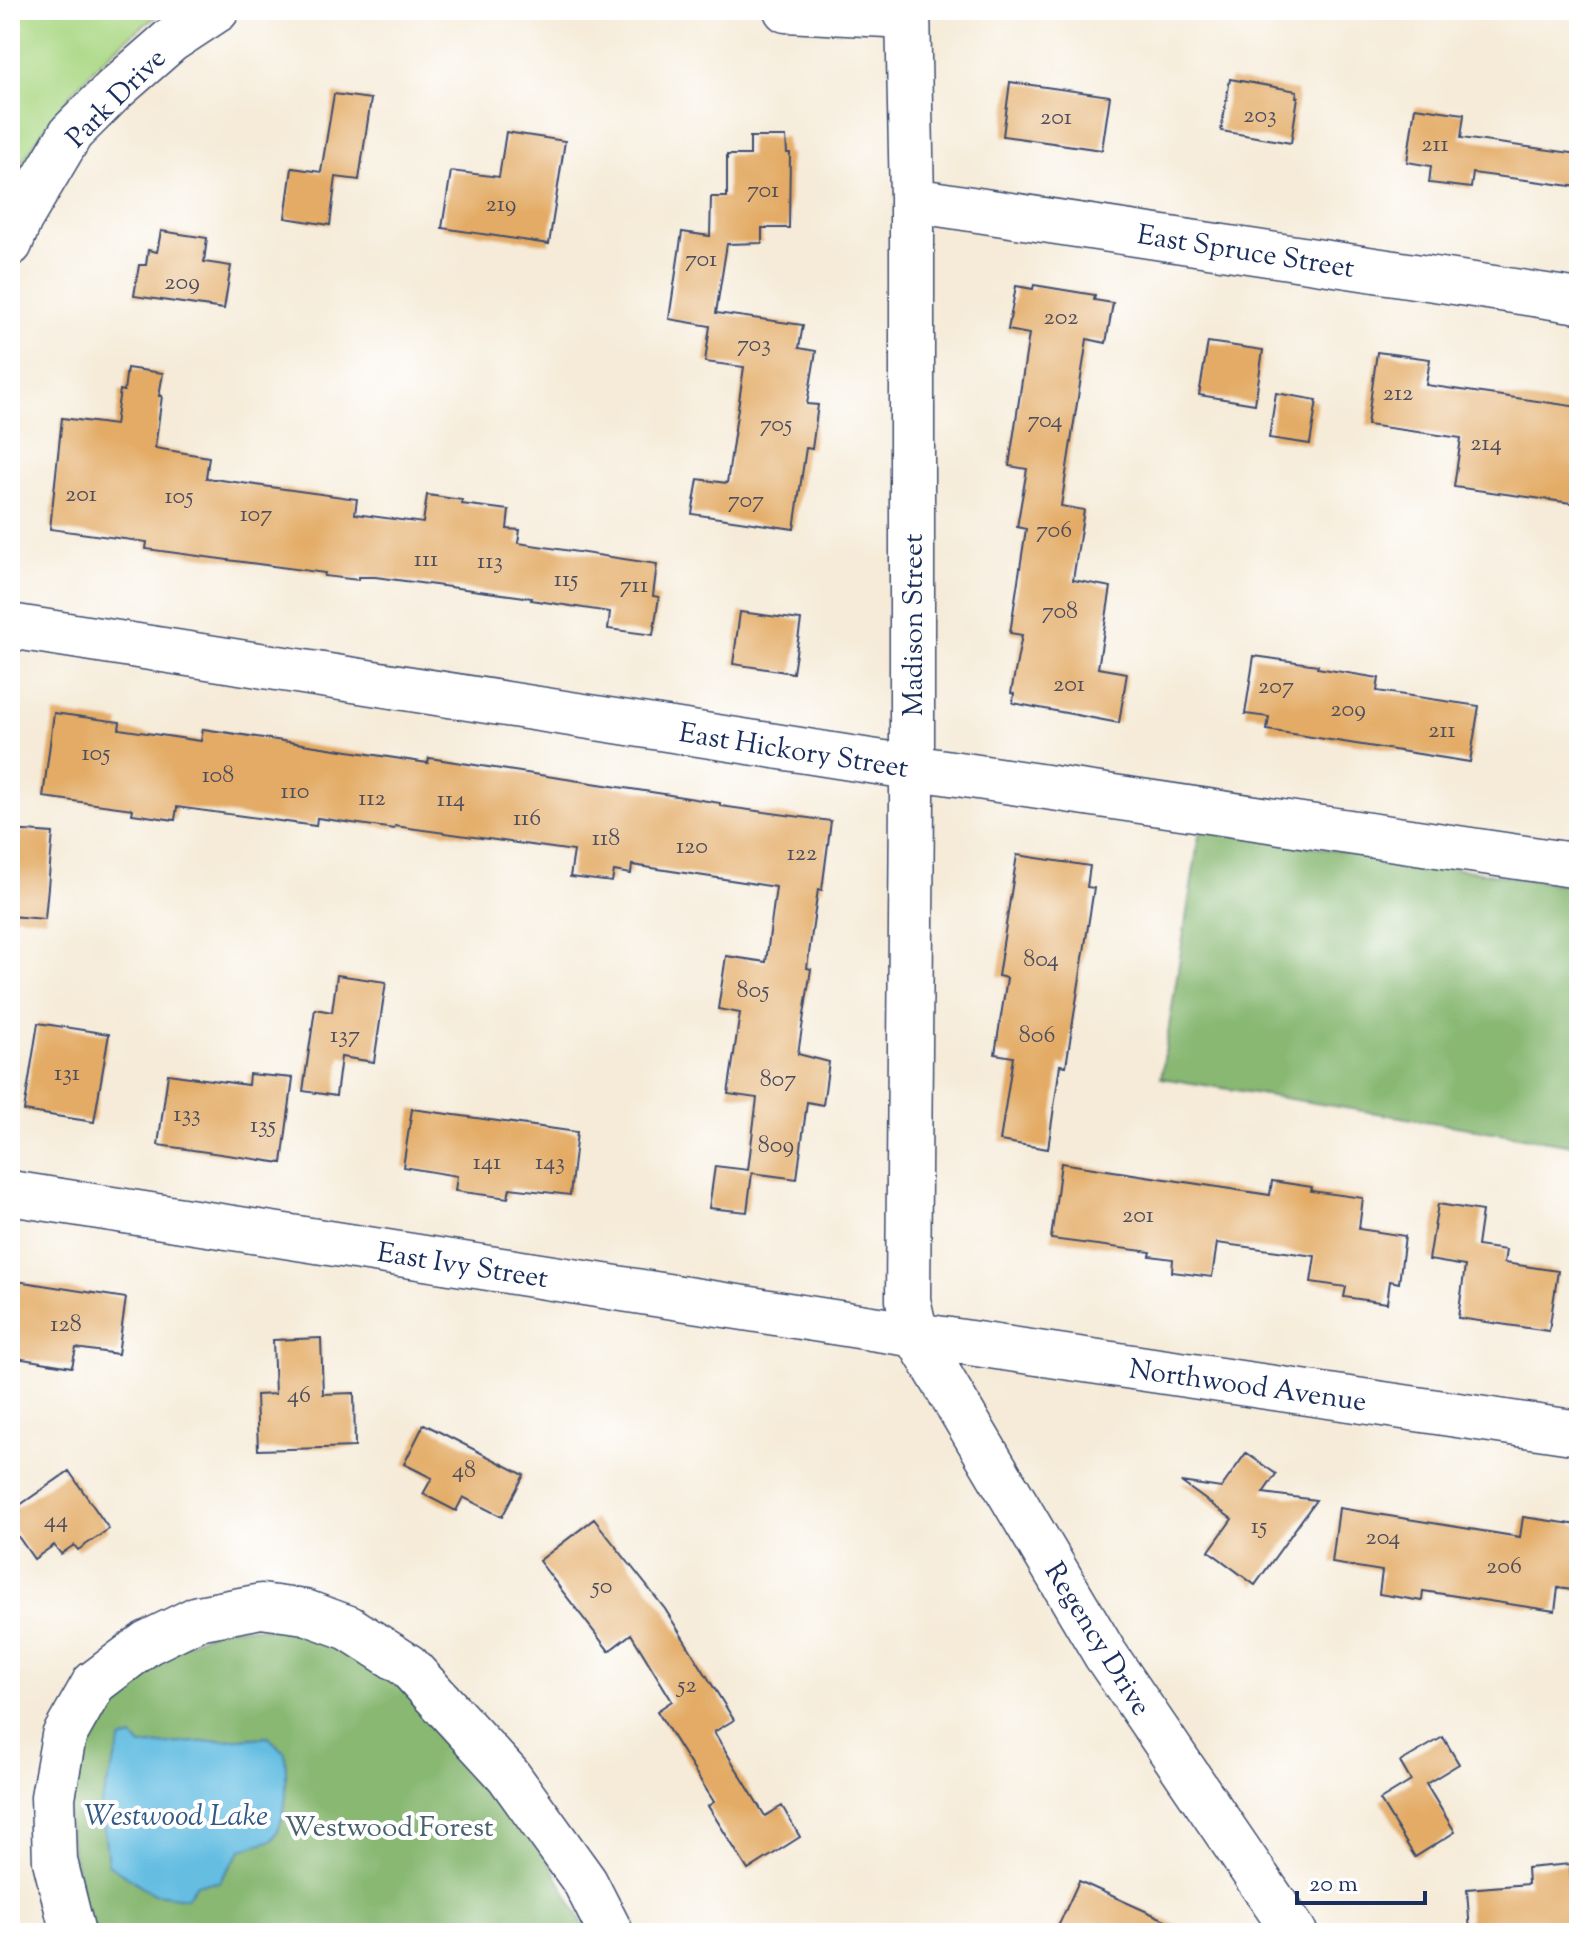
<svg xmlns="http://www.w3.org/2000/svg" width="1589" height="1943" viewBox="0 0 1589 1943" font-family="'Sorts Mill Goudy',serif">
<rect width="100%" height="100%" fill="#fff"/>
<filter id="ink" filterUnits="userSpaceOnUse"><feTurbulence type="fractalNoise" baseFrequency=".0125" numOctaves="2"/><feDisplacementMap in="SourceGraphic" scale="16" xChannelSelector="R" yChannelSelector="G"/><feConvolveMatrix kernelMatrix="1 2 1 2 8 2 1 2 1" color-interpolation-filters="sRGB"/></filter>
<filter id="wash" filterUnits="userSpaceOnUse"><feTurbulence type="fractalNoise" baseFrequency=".006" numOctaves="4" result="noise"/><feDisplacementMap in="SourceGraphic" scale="32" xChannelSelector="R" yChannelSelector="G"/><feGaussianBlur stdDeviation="1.8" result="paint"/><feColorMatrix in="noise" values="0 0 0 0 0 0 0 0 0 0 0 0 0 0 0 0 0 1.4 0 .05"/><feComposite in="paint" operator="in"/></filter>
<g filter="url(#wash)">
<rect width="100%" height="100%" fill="#f5ebd8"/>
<!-- green -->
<path fill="#abd885" stroke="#638472" stroke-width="2" d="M 10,10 L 167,10 C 99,51 49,115 10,183 Z"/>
<!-- forest -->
<path fill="#88b872" stroke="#527468" stroke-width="2" fill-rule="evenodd" d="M 1200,830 L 1579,887 L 1579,1146 L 1161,1078 Z
M 223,1627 L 306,1629 L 389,1674 L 459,1742 L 545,1854 L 588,1933 L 88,1933 L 65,1809 L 76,1756 L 108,1696 L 160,1656 ZM 268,1737 L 242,1848 L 219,1882 L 197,1884 L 154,1894 L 135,1881 L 141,1746 Z"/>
<!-- water -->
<path fill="#65bee2" stroke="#4076a0" stroke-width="2" d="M 133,1737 L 141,1746 L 268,1737 L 285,1752 C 287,1782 289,1813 273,1840 L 242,1849 L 219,1882 L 197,1884 L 187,1898 L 154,1894 L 108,1864 L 101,1804 L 121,1740 Z"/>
<g id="blocks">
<!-- building -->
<path fill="#e3ab65" d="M 1230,79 L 1297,91 L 1296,97 L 1298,97 L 1291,143 L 1221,131 Z
M 1010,82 L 1110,96 L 1102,150 L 1003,136 Z
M 334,94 L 371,99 L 359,180 L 336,177 L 330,225 L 285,218 L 292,168 L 321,172 Z
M 1415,107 L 1464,114 L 1461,138 L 1579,154 L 1579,187 L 1473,173 L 1471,188 L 1429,183 L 1431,166 L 1407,162 Z
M 506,132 L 565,141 L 549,244 L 442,228 L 451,171 L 499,177 Z
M 750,137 L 786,137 L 787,153 L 790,153 L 789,228 L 762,228 L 762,243 L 727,244 L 716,313 L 803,325 L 799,348 L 816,351 L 807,404 L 818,405 L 812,449 L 806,448 L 794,529 L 692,514 L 698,479 L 727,483 L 744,367 L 705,362 L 710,326 L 669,319 L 682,232 L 710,236 L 711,197 L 727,197 L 727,155 L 750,155 Z
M 161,231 L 207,238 L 204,262 L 231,266 L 224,309 L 134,296 L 139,265 L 146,265 L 148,250 L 157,252 Z
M 1034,285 L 1095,295 L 1094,300 L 1113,303 L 1106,343 L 1087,339 L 1061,506 L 1084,510 L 1073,580 L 1111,587 L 1098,668 L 1127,673 L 1119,723 L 1013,703 L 1014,694 L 1011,693 L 1022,635 L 1010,633 L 1026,529 L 1017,527 L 1027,469 L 1009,466 L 1029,334 L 1008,330 L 1016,286 L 1033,289 Z
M 1208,342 L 1263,350 L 1255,404 L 1199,395 Z
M 1377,352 L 1430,359 L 1426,385 L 1579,407 L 1579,504 L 1454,487 L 1461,438 L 1367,425 Z
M 127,368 L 163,373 L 159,396 L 162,396 L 155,448 L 209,457 L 206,478 L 357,499 L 355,514 L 423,523 L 427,495 L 462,500 L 462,504 L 509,510 L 507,529 L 520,530 L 518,543 L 657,564 L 653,596 L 659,597 L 653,635 L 608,629 L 610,612 L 531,600 L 532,598 L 375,577 L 358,577 L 358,580 L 324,576 L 325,573 L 146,549 L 147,542 L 50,529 L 62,418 L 115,425 L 120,390 L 124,391 Z
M 1276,393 L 1317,400 L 1310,444 L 1269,438 Z
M 740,612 L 801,620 L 793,673 L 733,664 Z
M 1254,656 L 1318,665 L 1317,668 L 1379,678 L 1377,691 L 1479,706 L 1470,762 L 1267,730 L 1269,717 L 1245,714 Z
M 54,713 L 120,722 L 119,729 L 201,741 L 203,729 L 428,763 L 429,758 L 664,794 L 720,803 L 720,806 L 831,821 L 822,890 L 818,889 L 807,968 L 811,969 L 798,1054 L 829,1062 L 823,1105 L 807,1102 L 797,1179 L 752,1173 L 747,1212 L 709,1208 L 715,1166 L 748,1170 L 757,1098 L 728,1094 L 740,1013 L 718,1009 L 726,956 L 766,962 L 776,887 L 632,865 L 631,874 L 614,871 L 612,882 L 570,877 L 574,851 L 395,826 L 394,829 L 317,818 L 316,826 L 177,807 L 175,820 L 132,814 L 133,809 L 43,797 Z
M 10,830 L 53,833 L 45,919 L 10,916 Z
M 1017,855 L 1090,866 L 1087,887 L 1094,888 L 1066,1066 L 1060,1065 L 1048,1149 L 1000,1141 L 1013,1057 L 995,1054 L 1007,978 L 998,976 Z
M 337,975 L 386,982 L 374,1062 L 341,1057 L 336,1096 L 303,1091 L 315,1009 L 332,1012 Z
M 38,1023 L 109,1034 L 94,1122 L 24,1111 Z
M 168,1074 L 248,1085 L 249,1074 L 293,1078 L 282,1163 L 158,1145 Z
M 412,1109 L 577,1132 L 570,1195 L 510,1188 L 508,1198 L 455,1191 L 457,1176 L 403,1167 Z
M 1061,1163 L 1270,1195 L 1272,1181 L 1312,1187 L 1311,1191 L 1363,1198 L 1359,1229 L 1405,1236 L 1399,1283 L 1390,1281 L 1387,1303 L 1344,1297 L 1346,1287 L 1311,1282 L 1315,1256 L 1217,1243 L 1212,1277 L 1172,1272 L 1173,1259 L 1150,1256 L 1151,1252 L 1051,1239 Z
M 1438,1204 L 1482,1211 L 1477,1246 L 1506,1250 L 1504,1263 L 1558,1271 L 1549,1331 L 1458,1318 L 1465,1266 L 1429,1260 Z
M 10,1280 L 126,1298 L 118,1354 L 76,1348 L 72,1367 L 10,1357 Z
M 321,1338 L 323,1394 L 354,1393 L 355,1447 L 258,1450 L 256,1395 L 275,1394 L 273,1340 Z
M 424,1424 L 524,1475 L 502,1517 L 463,1497 L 456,1511 L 423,1494 L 432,1478 L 404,1464 Z
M 1246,1453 L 1276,1474 L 1263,1493 L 1316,1500 L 1255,1585 L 1209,1551 L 1232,1519 L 1181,1482 L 1221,1488 Z
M 69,1471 L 109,1529 L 78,1550 L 74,1545 L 61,1554 L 54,1545 L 34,1559 L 10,1525 L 10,1512 Z
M 1339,1508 L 1520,1537 L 1523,1517 L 1579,1525 L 1579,1591 L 1558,1588 L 1555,1611 L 1423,1591 L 1422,1601 L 1379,1594 L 1382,1571 L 1332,1563 Z
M 594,1519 L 665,1609 L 734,1720 L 714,1732 L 765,1816 L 782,1806 L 800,1837 L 748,1870 L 708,1806 L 714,1802 L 657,1711 L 672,1701 L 631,1634 L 609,1651 L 539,1561 Z
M 1443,1737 L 1459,1764 L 1426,1784 L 1455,1832 L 1415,1857 L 1380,1800 L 1411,1781 L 1400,1762 Z
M 1570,1864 L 1571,1881 L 1577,1881 L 1579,1933 L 1470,1933 L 1467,1889 L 1528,1884 L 1527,1868 Z
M 1079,1881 L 1194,1933 L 1055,1933 Z"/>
</g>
</g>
<g filter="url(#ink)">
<use href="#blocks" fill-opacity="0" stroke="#3c4b70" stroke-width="2"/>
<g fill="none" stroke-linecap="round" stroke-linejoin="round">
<defs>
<path id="minor" d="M 786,10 L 908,16
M 908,10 L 912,200 L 912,798 L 908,1300 L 916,1335 L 1105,1654 L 1295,1933
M 912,200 L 1579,301
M 10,244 L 20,219 L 71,133 L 114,90 L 170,41 L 217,10
M 10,626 L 870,761 L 1579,866
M 10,1193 L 916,1335 L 1579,1433
M 73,1933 L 55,1861 L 53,1797 L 64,1736 L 94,1683 L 147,1643 L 198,1618 L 261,1606 L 305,1612 L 349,1628 L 408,1666 L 508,1775 L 585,1882 L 611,1933"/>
</defs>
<!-- minor casing -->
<use href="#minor" stroke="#3c4b70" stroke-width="47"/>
<!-- minor -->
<use href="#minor" stroke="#fff" stroke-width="44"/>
</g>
</g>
<g text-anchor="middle" stroke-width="8" stroke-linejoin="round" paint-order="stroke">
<!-- number labels -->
<g font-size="24" fill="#4d4e60">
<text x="1260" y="122">203</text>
<text x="1056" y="124">201</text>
<text x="1435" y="151">211</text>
<text x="763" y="197">701</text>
<text x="501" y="211">219</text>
<text x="701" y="266">701</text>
<text x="182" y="289">209</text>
<text x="1061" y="324">202</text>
<text x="754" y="351">703</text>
<text x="1398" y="400">212</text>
<text x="1045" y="427">704</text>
<text x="776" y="431">705</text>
<text x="1486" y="450">214</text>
<text x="81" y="501">201</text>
<text x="179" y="503">105</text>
<text x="746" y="507">707</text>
<text x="256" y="521">107</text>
<text x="1054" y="537">706</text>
<text x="426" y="566">111</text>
<text x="490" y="568">113</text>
<text x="566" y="586">115</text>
<text x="634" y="592">711</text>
<text x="1060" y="618">708</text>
<text x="1069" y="691">201</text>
<text x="1276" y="693">207</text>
<text x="1348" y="716">209</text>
<text x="1442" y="737">211</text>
<text x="96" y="760">105</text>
<text x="218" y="782">108</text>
<text x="295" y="798">110</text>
<text x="372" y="805">112</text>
<text x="451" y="806">114</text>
<text x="527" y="825">116</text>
<text x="606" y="845">118</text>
<text x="692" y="853">120</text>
<text x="802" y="860">122</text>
<text x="1041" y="966">804</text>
<text x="753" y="997">805</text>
<text x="345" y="1042">137</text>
<text x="1037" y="1042">806</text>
<text x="67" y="1080">131</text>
<text x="778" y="1086">807</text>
<text x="187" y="1121">133</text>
<text x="263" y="1132">135</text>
<text x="776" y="1152">809</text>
<text x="487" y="1169">141</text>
<text x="550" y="1169">143</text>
<text x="1138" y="1222">201</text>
<text x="66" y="1331">128</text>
<text x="299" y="1402">46</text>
<text x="464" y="1477">48</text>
<text x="56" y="1527">44</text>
<text x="1259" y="1533">15</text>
<text x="1383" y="1544">204</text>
<text x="1504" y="1573">206</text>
<text x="602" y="1593">50</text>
<text x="687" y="1692">52</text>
</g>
<!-- street labels -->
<g font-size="28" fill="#1b2f5e" stroke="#fff">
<text transform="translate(115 97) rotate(-45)" y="10">Park Drive</text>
<text transform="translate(1246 250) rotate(9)" y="10">East Spruce Street</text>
<text transform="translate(912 625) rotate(-90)" y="10">Madison Street</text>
<text transform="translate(794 749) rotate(9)" y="10">East Hickory Street</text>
<text transform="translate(463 1264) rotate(9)" y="10">East Ivy Street</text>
<text transform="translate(1248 1384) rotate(8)" y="10">Northwood Avenue</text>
<text transform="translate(1099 1638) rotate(58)" y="10">Regency Drive</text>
</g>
<!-- park labels -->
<g font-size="28" fill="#46626a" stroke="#fff">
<text x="389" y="1836">Westwood Forest</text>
</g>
<!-- water labels -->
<g font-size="30" font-style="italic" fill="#315a86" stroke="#fff">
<text x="176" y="1825">Westwood Lake</text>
</g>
</g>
<!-- margin -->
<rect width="1589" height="1943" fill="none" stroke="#fff" stroke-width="40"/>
<!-- scale -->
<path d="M1297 1891v12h128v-12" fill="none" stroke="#1b2f5e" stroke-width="4"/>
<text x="1309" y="1891" font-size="24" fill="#1b2f5e" stroke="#ffffff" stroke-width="6" paint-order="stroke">20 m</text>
</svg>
